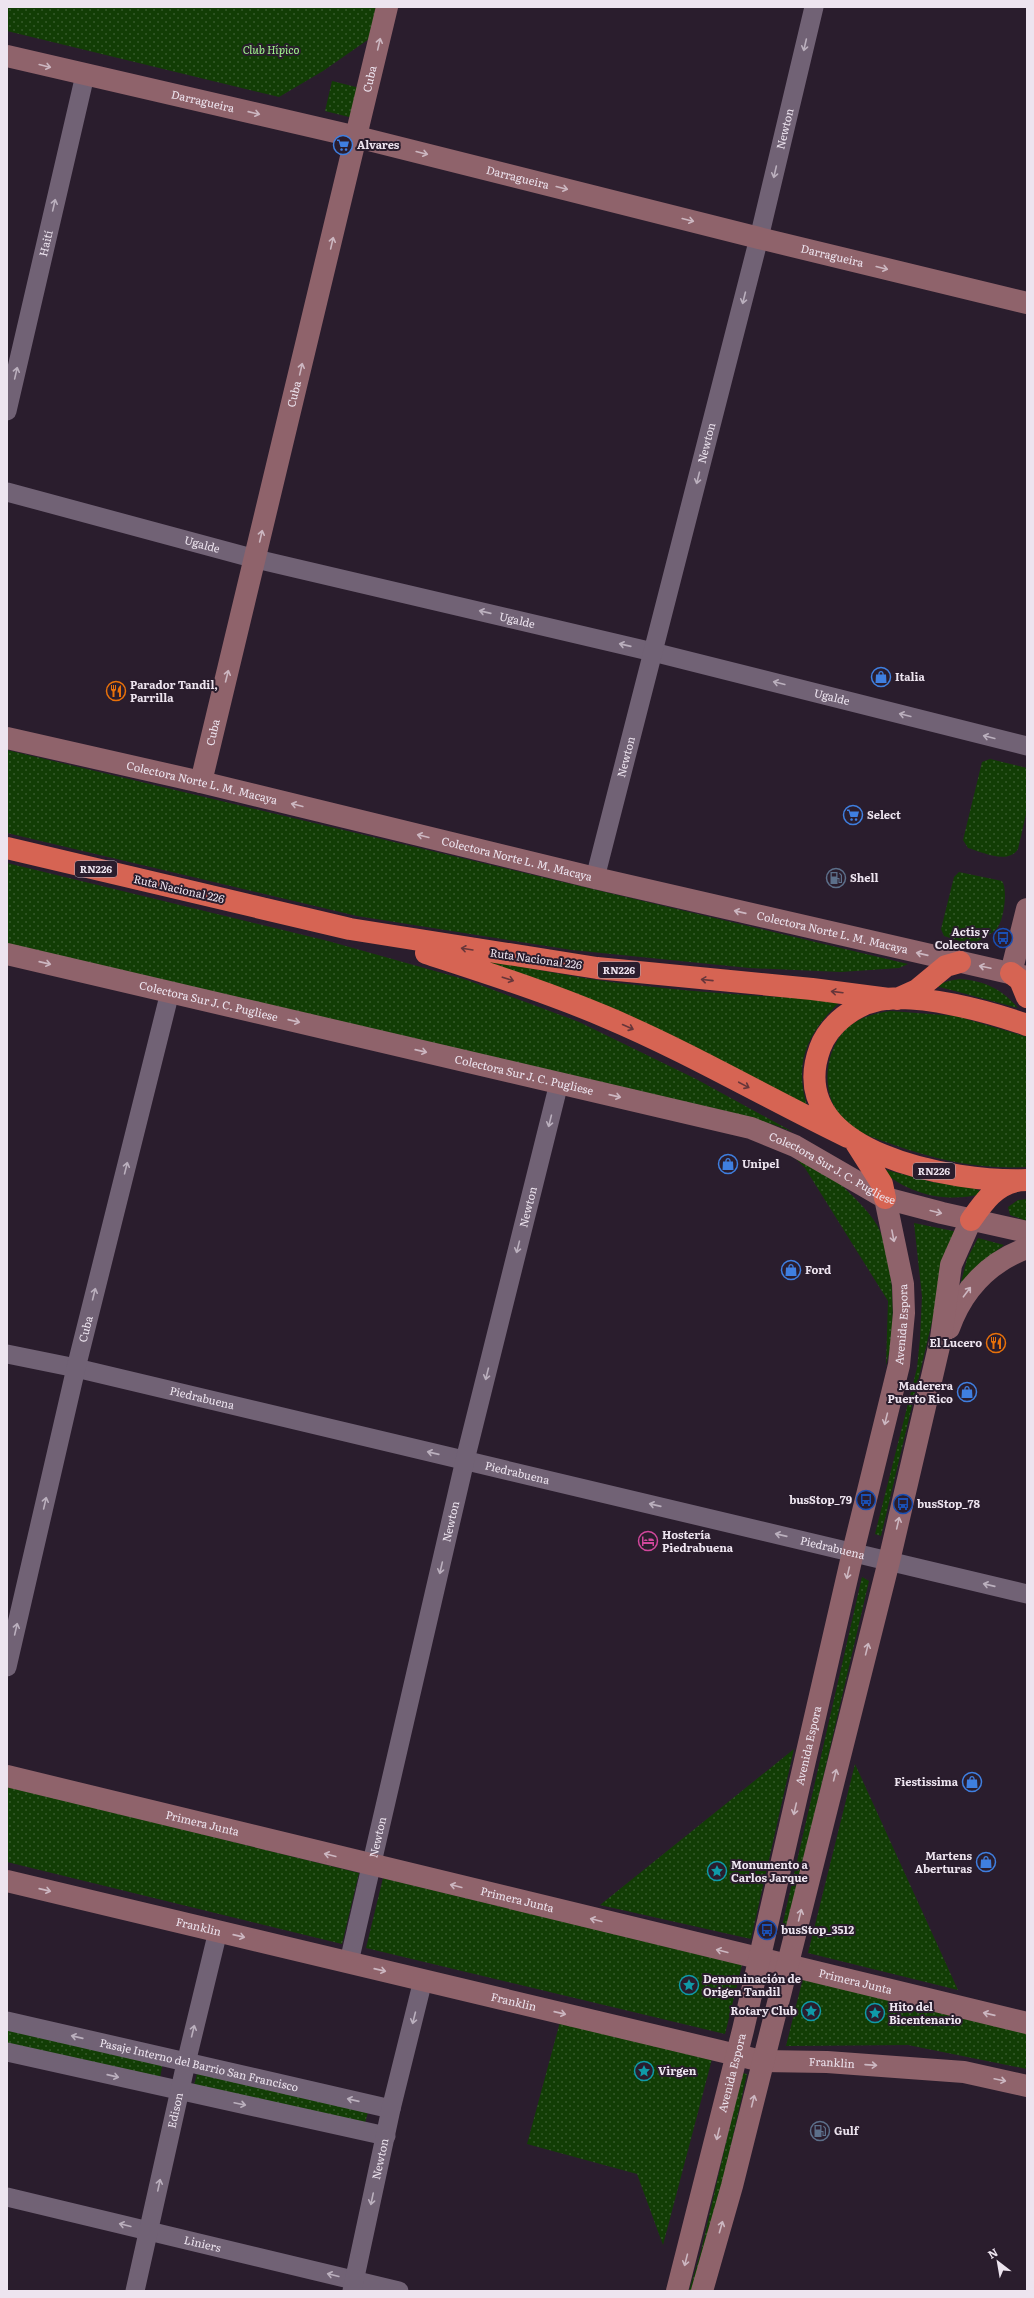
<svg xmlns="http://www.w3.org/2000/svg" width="1034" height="2298" viewBox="0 0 1034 2298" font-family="Literata,serif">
<defs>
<pattern id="green-dots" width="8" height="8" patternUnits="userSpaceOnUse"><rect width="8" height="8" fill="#123d05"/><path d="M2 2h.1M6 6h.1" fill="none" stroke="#35592a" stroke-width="1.8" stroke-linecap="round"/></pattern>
</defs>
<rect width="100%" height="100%" fill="#2a1d2d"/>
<!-- green -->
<path fill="url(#green-dots)" d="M 7,7 L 377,7 L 369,39 L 323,71 L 279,97 L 7,31 Z
M 332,81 L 360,88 L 353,118 L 325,111 Z
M 7,750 L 908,964 L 899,968 L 841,972 L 749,968 L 572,950 L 357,916 L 7,833 Z
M 990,759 L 1027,768 L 1027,810 L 1018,849 C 1008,865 982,852 968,848 L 963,840 L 982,762 Z
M 7,863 L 328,941 L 467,980 L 579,1022 L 696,1079 L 793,1132 L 772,1124 L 549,1074 L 7,945 Z
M 959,872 L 1002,881 C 1008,890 1004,917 998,927 C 993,934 979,940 972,945 L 944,936 L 941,929 L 954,877 Z
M 467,958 C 515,964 563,976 611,982 C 688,992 765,997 842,1000 C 807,1032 792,1064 809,1111 Z
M 960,979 C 985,981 1002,989 1018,1008 L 936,986 L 948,981 Z
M 891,1011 L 956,1016 L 1027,1037 L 1027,1167 C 981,1170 937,1160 894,1145 C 880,1140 864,1135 852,1127 C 822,1106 821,1062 841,1035 C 853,1019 873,1013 891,1011 Z
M 796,1159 C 810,1160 827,1173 838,1182 C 852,1195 867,1209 877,1225 C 892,1251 894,1303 892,1333 C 892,1344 888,1356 886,1366 L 888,1301 L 805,1168 Z
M 879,1168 L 932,1182 L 973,1188 L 985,1193 C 947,1204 908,1195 879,1168 Z
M 1027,1199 L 1027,1221 L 1010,1215 L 1008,1207 L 1018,1200 Z
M 914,1223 L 958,1232 L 936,1305 L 881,1536 L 875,1534 L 917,1368 L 920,1339 L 922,1296 Z
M 978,1238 L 1004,1245 L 979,1264 L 960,1286 L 967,1259 Z
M 862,1577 L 869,1581 L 787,1932 L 781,1931 Z
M 794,1749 L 751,1939 L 600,1905 Z
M 855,1764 L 958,1990 L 808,1953 Z
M 7,1786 L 359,1873 L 342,1944 L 7,1862 Z
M 383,1878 L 742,1965 L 725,2034 L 366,1948 Z
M 803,1978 L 1027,2032 L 1027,2069 L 908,2045 L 786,2046 Z
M 560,2022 L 712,2059 L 663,2245 L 637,2174 L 527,2144 Z
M 7,2026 L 163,2062 L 160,2078 L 7,2043 Z
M 198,2070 L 369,2108 L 365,2123 L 194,2085 Z
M 742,2073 L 747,2074 L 707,2251 L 695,2291 L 689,2291 L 701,2251 Z"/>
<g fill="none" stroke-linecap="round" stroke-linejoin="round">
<!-- street -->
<g stroke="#716275" stroke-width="19">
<path id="s1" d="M 7,411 L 85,75"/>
<path id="s2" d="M 7,492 L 256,559 L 653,652 L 1027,746"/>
<path id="s3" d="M 595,878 L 759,238 L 814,7"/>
<path id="s4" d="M 7,1354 L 76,1368 L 1027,1594"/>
<path id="s5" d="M 7,1667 L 76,1368 L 170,992"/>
<path id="s6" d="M 349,1962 L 465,1460 L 559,1083"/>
<path id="s7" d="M 7,2021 L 391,2109"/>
<path d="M 7,2052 L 386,2136"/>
<path id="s8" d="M 7,2197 L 399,2291"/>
<path id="s9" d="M 135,2291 L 186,2063 L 218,1931"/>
<path id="s10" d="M 352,2291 L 391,2109 L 423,1980"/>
</g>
<!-- secondary -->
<g stroke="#8f636b" stroke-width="22">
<path id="s11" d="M 7,56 L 357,137 L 759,238 L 1027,303"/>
<path id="s12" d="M 7,738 L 201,782 L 595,878 L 1027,977"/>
<path id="s13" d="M 201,782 L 387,7"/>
<path id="s14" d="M 7,954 L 751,1128 L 795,1146 L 885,1198 L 942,1213 L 1027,1232"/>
<path d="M 1011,973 L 1027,909"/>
<path d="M 949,1328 C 963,1289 989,1262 1027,1248"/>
<path id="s15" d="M 7,1776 L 1027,2023"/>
<path id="s16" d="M 7,1881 L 762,2061 L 827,2062 L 964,2072 L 1027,2086"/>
<path id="s17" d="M 677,2291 L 743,2030 L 853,1552 L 899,1365 L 904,1313 L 903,1284 L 885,1198"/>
<path d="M 702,2291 L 732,2186 L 889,1561 L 941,1338 L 951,1265 L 971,1220"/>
</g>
<!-- highway -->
<path stroke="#d66453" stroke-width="22" d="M 7,848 L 350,929 L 597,968 L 812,989 L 889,999
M 426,953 C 487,973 547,992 606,1017 C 689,1052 767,1098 848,1137
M 1011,973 L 1020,980 L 1027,997
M 897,999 L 917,990 L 946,966 L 960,962
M 1027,1025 C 990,1012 917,992 879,1000 C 854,1005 829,1024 820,1048 C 781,1154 956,1183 1027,1180
M 856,1143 L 882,1184 L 885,1198
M 971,1220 C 983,1203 995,1185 1017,1181"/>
</g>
<!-- one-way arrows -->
<defs><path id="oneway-shaft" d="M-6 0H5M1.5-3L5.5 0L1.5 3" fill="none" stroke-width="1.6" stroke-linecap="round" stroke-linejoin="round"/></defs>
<g stroke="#ccb7c1">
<use href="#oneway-shaft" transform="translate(379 44) rotate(-77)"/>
<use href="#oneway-shaft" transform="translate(45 66) rotate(14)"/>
<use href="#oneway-shaft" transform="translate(254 113) rotate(13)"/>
<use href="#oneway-shaft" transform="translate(422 153) rotate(14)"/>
<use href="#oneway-shaft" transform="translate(562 188) rotate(14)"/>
<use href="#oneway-shaft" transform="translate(688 220) rotate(14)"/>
<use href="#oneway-shaft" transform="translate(332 243) rotate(-77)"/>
<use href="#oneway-shaft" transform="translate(882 268) rotate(14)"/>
<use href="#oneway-shaft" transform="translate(301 369) rotate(-77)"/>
<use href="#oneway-shaft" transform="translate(261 536) rotate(-77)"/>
<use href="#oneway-shaft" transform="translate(227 676) rotate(-76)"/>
<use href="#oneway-shaft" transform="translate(297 805) rotate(-166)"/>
<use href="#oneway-shaft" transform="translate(423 836) rotate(-166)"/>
<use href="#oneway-shaft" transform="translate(740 912) rotate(-167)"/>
<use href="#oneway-shaft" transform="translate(922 954) rotate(-167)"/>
<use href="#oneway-shaft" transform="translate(45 963) rotate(13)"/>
<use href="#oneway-shaft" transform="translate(985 967) rotate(-168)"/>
<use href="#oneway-shaft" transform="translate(294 1021) rotate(13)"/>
<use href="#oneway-shaft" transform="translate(421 1051) rotate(13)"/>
<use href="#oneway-shaft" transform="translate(615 1096) rotate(13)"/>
<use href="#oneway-shaft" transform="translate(936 1212) rotate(14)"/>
<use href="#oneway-shaft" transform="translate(893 1236) rotate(79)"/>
<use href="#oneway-shaft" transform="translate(967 1292) rotate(-53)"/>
<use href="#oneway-shaft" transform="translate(886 1419) rotate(104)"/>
<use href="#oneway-shaft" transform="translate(898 1523) rotate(-77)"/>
<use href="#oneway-shaft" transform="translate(848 1573) rotate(103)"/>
<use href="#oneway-shaft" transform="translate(867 1649) rotate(-76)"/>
<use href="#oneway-shaft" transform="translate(835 1775) rotate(-76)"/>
<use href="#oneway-shaft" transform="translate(795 1809) rotate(103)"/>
<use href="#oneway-shaft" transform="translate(330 1855) rotate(-166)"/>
<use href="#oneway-shaft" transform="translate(456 1886) rotate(-166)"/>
<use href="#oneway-shaft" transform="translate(45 1890) rotate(13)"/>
<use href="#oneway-shaft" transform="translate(800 1915) rotate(-76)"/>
<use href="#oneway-shaft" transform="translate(596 1920) rotate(-166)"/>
<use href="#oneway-shaft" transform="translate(239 1936) rotate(13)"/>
<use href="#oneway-shaft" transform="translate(722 1951) rotate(-166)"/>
<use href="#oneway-shaft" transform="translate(380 1970) rotate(13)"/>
<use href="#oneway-shaft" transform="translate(560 2013) rotate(13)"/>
<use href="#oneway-shaft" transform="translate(989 2014) rotate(-167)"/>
<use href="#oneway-shaft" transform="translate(871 2065) rotate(4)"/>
<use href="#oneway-shaft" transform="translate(1000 2080) rotate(12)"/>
<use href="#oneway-shaft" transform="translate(753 2101) rotate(-76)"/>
<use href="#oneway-shaft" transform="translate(718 2134) rotate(104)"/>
<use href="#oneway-shaft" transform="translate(721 2227) rotate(-74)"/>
<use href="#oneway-shaft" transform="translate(686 2260) rotate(104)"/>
</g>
<g stroke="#bbb0be">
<use href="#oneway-shaft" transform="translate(805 45) rotate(103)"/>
<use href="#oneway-shaft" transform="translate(775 172) rotate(103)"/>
<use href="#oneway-shaft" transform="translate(54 205) rotate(-77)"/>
<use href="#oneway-shaft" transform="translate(744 298) rotate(104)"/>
<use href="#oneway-shaft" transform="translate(16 373) rotate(-77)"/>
<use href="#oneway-shaft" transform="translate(698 478) rotate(104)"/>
<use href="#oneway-shaft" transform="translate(485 612) rotate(-167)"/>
<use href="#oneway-shaft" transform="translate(625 645) rotate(-167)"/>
<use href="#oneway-shaft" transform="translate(779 683) rotate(-166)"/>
<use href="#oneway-shaft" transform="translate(905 715) rotate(-166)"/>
<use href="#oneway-shaft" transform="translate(989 737) rotate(-166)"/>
<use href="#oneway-shaft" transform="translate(550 1121) rotate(104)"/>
<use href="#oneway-shaft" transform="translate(126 1168) rotate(-76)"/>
<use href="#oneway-shaft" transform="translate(518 1247) rotate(104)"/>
<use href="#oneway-shaft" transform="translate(94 1294) rotate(-76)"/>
<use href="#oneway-shaft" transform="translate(487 1374) rotate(104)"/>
<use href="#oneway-shaft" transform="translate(433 1453) rotate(-167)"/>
<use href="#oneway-shaft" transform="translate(45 1503) rotate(-77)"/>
<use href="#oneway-shaft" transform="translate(655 1505) rotate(-167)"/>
<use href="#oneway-shaft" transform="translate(781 1535) rotate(-167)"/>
<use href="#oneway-shaft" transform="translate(441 1568) rotate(103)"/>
<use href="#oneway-shaft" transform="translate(989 1585) rotate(-167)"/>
<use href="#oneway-shaft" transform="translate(16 1629) rotate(-77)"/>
<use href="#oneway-shaft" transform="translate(414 2018) rotate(104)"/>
<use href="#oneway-shaft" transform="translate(193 2031) rotate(-76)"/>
<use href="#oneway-shaft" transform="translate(77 2037) rotate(-167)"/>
<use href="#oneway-shaft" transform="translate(113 2076) rotate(13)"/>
<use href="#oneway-shaft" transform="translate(353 2100) rotate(-167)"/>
<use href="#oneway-shaft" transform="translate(240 2104) rotate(12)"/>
<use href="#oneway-shaft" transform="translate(159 2185) rotate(-78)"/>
<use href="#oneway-shaft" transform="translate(372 2199) rotate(102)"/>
<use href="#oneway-shaft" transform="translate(125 2225) rotate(-166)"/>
<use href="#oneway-shaft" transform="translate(333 2275) rotate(-166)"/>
</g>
<g stroke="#66363a">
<use href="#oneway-shaft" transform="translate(467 949) rotate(-171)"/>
<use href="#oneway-shaft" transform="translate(508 979) rotate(18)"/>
<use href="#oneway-shaft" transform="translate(707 980) rotate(-174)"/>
<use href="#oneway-shaft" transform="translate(837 992) rotate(-173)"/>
<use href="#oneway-shaft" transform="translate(628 1027) rotate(24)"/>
<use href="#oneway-shaft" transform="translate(744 1085) rotate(28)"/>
</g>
<!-- icons -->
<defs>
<symbol id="supermarket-ring" viewBox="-11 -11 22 22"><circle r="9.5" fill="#2a1d2d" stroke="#3f7fe0" stroke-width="1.5"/><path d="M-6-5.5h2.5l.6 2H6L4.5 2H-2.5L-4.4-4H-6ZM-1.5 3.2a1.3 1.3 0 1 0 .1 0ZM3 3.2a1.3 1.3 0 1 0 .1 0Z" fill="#3f7fe0"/></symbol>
<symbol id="shop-ring" viewBox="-11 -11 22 22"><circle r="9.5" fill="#2a1d2d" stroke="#3f7fe0" stroke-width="1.5"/><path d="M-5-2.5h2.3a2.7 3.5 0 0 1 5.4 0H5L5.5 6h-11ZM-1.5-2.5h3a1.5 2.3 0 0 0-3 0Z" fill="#3f7fe0"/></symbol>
<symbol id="restaurant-ring" viewBox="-11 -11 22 22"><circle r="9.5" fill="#2a1d2d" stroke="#e8710a" stroke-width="1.5"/><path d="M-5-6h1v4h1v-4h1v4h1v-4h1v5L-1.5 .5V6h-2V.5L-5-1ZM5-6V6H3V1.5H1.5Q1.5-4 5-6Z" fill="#e8710a"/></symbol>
<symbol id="fuel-ring" viewBox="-11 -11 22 22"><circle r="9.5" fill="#2a1d2d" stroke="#5c6f8a" stroke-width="1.5"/><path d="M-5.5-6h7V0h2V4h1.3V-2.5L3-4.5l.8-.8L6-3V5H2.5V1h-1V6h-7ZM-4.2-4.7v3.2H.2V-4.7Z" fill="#5c6f8a"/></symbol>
<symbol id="bus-ring" viewBox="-11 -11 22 22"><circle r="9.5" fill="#2a1d2d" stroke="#1a4fb4" stroke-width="1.5"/><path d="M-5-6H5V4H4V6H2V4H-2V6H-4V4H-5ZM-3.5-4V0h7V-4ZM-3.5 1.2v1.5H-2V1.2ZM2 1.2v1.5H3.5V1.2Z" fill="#1a4fb4"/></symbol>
<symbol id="hotel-ring" viewBox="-11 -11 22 22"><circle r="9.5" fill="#2a1d2d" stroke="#d1479c" stroke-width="1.5"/><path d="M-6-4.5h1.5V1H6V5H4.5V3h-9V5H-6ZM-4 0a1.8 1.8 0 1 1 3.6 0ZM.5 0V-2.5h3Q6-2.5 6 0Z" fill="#d1479c"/></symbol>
<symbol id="sight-ring" viewBox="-11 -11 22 22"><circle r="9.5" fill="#2a1d2d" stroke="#0f9aa8" stroke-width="1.5"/><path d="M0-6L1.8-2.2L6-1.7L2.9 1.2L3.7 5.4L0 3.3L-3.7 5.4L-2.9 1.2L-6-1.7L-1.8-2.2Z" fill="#0f9aa8"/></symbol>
</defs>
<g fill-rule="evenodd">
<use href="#supermarket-ring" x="332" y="134" width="22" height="22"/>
<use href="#shop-ring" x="870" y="666" width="22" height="22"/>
<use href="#restaurant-ring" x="105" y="680" width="22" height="22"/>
<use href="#supermarket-ring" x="842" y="804" width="22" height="22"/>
<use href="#fuel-ring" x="825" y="867" width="22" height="22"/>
<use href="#bus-ring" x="992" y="927" width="22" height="22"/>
<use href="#shop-ring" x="717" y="1153" width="22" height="22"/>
<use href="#shop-ring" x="780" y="1259" width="22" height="22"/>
<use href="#restaurant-ring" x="985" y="1332" width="22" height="22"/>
<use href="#shop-ring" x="956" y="1381" width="22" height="22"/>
<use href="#bus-ring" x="855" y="1489" width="22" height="22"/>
<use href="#bus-ring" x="892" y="1493" width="22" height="22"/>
<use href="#hotel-ring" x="637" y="1530" width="22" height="22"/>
<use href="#shop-ring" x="961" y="1771" width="22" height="22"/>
<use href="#shop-ring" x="975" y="1851" width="22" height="22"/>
<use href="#sight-ring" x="706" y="1860" width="22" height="22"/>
<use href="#bus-ring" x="756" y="1919" width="22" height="22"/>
<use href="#sight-ring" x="678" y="1974" width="22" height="22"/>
<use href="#sight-ring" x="800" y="2000" width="22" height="22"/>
<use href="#sight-ring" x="864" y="2002" width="22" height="22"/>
<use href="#sight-ring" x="633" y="2060" width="22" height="22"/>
<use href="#fuel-ring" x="809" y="2120" width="22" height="22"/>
</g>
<g text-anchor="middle" stroke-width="4" stroke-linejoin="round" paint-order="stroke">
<!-- shield labels -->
<g fill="#2a1d2d" stroke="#b2a8b5" stroke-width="1">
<rect x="75" y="861" width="42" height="16" rx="3"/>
<rect x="598" y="962" width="42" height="16" rx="3"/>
<rect x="913" y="1163" width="42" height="16" rx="3"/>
</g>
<g font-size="10" font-weight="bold" fill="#ede4ef">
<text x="96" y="873">RN226</text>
<text x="619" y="974">RN226</text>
<text x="934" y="1175">RN226</text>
</g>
<!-- park labels -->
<g font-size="11" font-style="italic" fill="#a3f790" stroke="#2a1d2d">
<text x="271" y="54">Club Hípico</text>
</g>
<!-- street labels -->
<g font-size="11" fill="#ede4ef" stroke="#2a1d2d">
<text dy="4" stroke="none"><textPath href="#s13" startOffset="723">Cuba</textPath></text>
<text dy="4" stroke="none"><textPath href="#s11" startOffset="201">Darragueira</textPath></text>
<text dy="4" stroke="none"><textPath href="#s3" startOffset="773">Newton</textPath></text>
<text dy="4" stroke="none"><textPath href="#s11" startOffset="525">Darragueira</textPath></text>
<text dy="4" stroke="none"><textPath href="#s1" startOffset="172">Haití</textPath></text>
<text dy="4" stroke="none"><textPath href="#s11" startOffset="849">Darragueira</textPath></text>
<text dy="4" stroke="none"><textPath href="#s13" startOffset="399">Cuba</textPath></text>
<text dy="4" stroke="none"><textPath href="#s3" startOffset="449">Newton</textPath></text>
<text dy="4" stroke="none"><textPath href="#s2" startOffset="202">Ugalde</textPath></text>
<text dy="4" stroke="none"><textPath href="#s2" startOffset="526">Ugalde</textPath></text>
<text dy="4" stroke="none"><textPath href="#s2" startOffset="850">Ugalde</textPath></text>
<text dy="4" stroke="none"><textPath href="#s13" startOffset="51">Cuba</textPath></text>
<text dy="4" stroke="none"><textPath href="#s3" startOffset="125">Newton</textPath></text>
<text dy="4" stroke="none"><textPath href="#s12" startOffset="200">Colectora Norte L. M. Macaya</textPath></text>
<text dy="4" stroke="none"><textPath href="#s12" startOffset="524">Colectora Norte L. M. Macaya</textPath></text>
<text transform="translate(179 889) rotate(13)" y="4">Ruta Nacional 226</text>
<text dy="4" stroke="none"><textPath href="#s12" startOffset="848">Colectora Norte L. M. Macaya</textPath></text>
<text transform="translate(536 959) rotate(8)" y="4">Ruta Nacional 226</text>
<text dy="4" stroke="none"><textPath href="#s14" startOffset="207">Colectora Sur J. C. Pugliese</textPath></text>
<text dy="4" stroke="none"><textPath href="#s14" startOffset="531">Colectora Sur J. C. Pugliese</textPath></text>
<text dy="4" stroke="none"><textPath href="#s14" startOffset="855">Colectora Sur J. C. Pugliese</textPath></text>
<text dy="4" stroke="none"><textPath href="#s6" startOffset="776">Newton</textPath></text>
<text dy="4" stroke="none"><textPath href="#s17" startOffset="993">Avenida Espora</textPath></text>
<text dy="4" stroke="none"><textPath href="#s5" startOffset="347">Cuba</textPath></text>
<text dy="4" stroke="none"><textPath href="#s4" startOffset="200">Piedrabuena</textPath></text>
<text dy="4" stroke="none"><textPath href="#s4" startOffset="524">Piedrabuena</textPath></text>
<text dy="4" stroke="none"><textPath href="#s6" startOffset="452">Newton</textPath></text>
<text dy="4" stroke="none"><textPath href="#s4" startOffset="848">Piedrabuena</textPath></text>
<text dy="4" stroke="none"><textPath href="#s17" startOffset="561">Avenida Espora</textPath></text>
<text dy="4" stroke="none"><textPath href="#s15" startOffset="201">Primera Junta</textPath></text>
<text dy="4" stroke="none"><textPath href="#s6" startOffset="128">Newton</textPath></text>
<text dy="4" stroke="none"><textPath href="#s15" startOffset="525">Primera Junta</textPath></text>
<text dy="4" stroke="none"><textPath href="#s16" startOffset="197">Franklin</textPath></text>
<text dy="4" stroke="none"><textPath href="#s15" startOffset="873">Primera Junta</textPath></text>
<text dy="4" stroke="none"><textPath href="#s16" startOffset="521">Franklin</textPath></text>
<text dy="4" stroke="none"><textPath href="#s16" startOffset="846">Franklin</textPath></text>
<text dy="4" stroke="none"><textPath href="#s7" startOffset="197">Pasaje Interno del Barrio San Francisco</textPath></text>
<text dy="4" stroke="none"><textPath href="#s17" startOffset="225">Avenida Espora</textPath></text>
<text dy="4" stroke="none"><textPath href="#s9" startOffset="185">Edison</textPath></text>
<text dy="4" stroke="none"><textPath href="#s10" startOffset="135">Newton</textPath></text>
<text dy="4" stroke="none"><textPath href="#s8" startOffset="201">Liniers</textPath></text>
</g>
<!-- poi labels -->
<g font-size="11" font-weight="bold" fill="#ede4ef" stroke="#2a1d2d" text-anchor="start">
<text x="357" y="149">Alvares</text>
<text x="895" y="681">Italia</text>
<text x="130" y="689">Parador Tandil,<tspan x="130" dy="13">Parrilla</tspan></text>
<text x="867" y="819">Select</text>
<text x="850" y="882">Shell</text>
<text x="989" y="936" text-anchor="end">Actis y<tspan x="989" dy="13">Colectora</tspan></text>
<text x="742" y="1168">Unipel</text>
<text x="805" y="1274">Ford</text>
<text x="982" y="1347" text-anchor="end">El Lucero</text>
<text x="953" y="1390" text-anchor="end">Maderera<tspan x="953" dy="13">Puerto Rico</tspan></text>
<text x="852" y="1504" text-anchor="end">busStop_79</text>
<text x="917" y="1508">busStop_78</text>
<text x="662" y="1539">Hostería<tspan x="662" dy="13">Piedrabuena</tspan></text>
<text x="958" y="1786" text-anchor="end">Fiestissima</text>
<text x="972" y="1860" text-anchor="end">Martens<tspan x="972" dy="13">Aberturas</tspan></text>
<text x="731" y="1869">Monumento a<tspan x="731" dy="13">Carlos Jarque</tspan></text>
<text x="781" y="1934">busStop_3512</text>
<text x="703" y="1983">Denominación de<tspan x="703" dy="13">Origen Tandil</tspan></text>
<text x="889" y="2011">Hito del<tspan x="889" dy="13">Bicentenario</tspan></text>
<text x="797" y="2015" text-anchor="end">Rotary Club</text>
<text x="658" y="2075">Virgen</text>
<text x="834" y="2135">Gulf</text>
</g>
</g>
<!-- border -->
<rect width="1034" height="2298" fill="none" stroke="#ede4ef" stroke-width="16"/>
<!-- north arrow -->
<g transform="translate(998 2262) rotate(329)" stroke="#2a1d2d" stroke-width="3" paint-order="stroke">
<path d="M0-3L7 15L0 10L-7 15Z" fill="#ede4ef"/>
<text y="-6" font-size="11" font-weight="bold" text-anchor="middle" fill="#ede4ef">N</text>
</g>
</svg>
